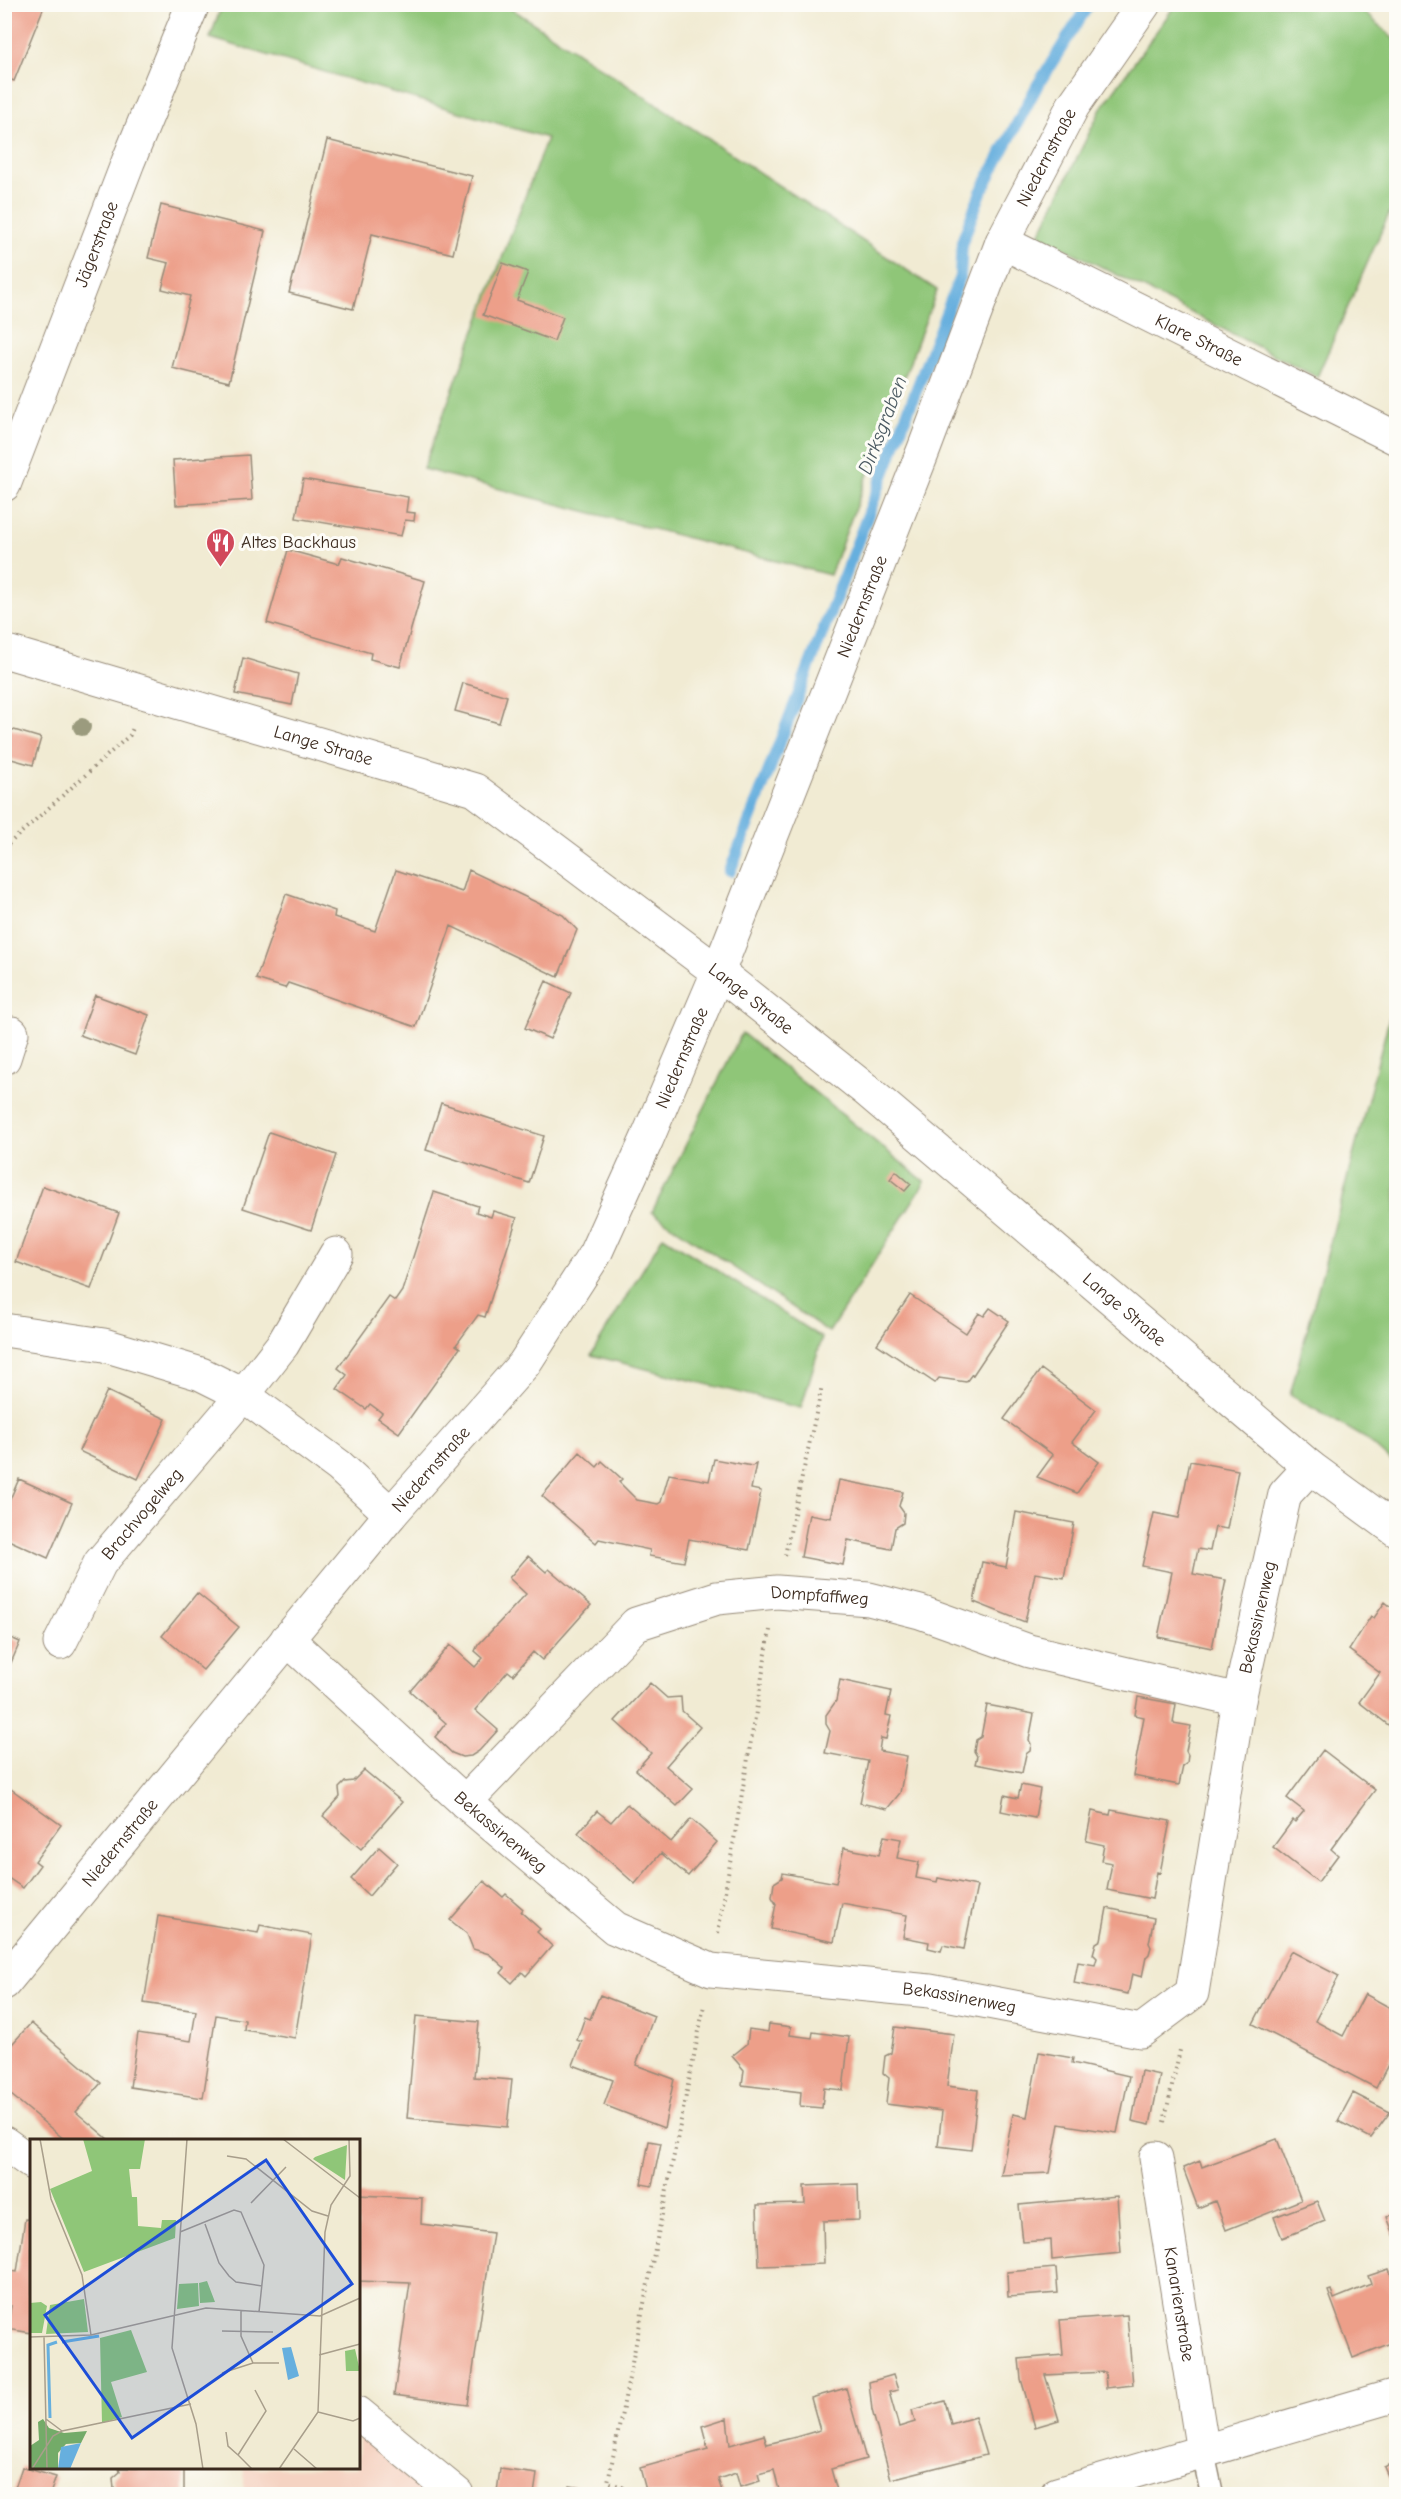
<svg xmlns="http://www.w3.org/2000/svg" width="1401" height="2499" viewBox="0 0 1401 2499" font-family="'Comic Neue',sans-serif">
<rect width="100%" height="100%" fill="#fdfcf7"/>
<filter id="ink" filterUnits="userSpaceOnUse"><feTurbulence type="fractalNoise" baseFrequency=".0167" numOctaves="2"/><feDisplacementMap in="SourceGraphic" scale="12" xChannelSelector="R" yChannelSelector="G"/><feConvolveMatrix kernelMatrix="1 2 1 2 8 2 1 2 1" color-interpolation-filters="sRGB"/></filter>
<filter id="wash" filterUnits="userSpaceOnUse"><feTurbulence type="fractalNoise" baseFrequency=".008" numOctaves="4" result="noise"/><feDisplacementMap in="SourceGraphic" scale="24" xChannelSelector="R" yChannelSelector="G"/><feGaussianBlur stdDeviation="1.35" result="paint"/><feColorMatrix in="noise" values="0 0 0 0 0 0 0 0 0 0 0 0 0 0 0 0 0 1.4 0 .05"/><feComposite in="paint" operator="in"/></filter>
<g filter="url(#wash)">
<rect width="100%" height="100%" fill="#f1ebd3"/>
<!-- built -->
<path fill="#f5d3c2" d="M 359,2435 L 427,2494 L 244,2494 L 244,2468 L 358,2468 Z"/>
<!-- green -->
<path fill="#8fc678" stroke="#65784b" stroke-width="1.5" d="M 1176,4 L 1357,5 L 1396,41 L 1396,198 L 1317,377 L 1039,235 L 1101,109 Z
M 222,5 L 506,5 L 937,290 L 830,575 L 423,469 L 547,138 L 210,38 Z
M 1396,993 L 1396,1466 L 1365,1438 L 1290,1395 Z
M 742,1033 L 925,1182 L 829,1332 L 652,1212 Z
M 663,1236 L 822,1338 L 801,1408 L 591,1355 Z"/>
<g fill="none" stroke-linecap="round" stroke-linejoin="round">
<!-- stream -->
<path stroke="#66afde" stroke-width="12" d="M 730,871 L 960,277 L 962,242 L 981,192 L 1037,86 L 1089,4"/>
</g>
<g id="blocks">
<!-- building -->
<path fill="#ed9f89" d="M 4,4 L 45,4 L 14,81 L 4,77 Z
M 327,140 L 472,176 L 453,254 L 372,234 L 353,309 L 289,293 Z
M 161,205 L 265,231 L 229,382 L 172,368 L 190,296 L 162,289 L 169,263 L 148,258 Z
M 503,263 L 528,272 L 517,300 L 563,317 L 554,341 L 483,315 Z
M 249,455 L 252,500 L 176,505 L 173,460 Z
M 303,479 L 408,497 L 406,512 L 415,513 L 414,521 L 405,520 L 401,536 L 296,518 Z
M 288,550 L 339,564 L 342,557 L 425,581 L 400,667 L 370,659 L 371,653 L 267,623 Z
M 243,658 L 298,674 L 292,705 L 235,694 Z
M 463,683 L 507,696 L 499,723 L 455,711 Z
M 4,727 L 41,738 L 33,765 L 4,757 Z
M 396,870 L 462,892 L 469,870 L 563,915 L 577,930 L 558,977 L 451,926 L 416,1027 L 288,983 L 285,988 L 256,979 L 286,894 L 335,911 L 334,917 L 375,931 Z
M 546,981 L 571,993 L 550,1039 L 525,1028 Z
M 95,995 L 149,1015 L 135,1055 L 80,1035 Z
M 441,1103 L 544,1136 L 529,1183 L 426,1150 Z
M 269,1132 L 336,1155 L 311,1230 L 243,1208 Z
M 896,1171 L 911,1184 L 905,1191 L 890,1179 Z
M 43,1186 L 119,1213 L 91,1289 L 16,1262 Z
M 434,1192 L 478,1206 L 476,1212 L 491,1217 L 493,1211 L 517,1218 L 485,1317 L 478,1315 L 456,1345 L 460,1348 L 399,1433 L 378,1418 L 382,1413 L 370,1404 L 366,1409 L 337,1389 L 347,1375 L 338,1368 L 389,1297 L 395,1301 L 402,1291 Z
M 910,1295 L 966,1333 L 979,1313 L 984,1316 L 990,1308 L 1009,1321 L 973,1375 L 972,1374 L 966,1382 L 939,1378 L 935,1383 L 877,1344 Z
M 1041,1369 L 1096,1410 L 1072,1442 L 1099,1462 L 1077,1493 L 1037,1477 L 1053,1455 L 1004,1419 Z
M 107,1391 L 166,1419 L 138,1479 L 79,1451 Z
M 580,1452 L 597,1467 L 602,1461 L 622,1479 L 619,1482 L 637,1500 L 658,1504 L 661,1502 L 669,1474 L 709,1481 L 714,1459 L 752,1466 L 756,1464 L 751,1489 L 761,1491 L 749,1550 L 689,1539 L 684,1562 L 649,1556 L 650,1550 L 599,1539 L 596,1543 L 542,1496 Z
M 1190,1461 L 1238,1470 L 1227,1529 L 1215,1527 L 1210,1551 L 1198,1549 L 1193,1574 L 1226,1580 L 1212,1648 L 1158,1637 L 1172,1572 L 1142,1566 L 1154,1513 L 1179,1518 Z
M 19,1479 L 72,1503 L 48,1558 L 4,1538 L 4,1513 Z
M 839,1480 L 903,1492 L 899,1506 L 904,1513 L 903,1523 L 895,1528 L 891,1549 L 848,1540 L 843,1565 L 801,1557 L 809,1514 L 831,1518 Z
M 1016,1512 L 1074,1523 L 1064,1578 L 1035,1573 L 1025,1622 L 974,1602 L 982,1562 L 1006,1567 Z
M 528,1556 L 546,1572 L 549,1569 L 591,1605 L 542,1660 L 533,1652 L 513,1675 L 508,1671 L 475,1710 L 498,1730 L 479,1751 L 471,1756 L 462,1757 L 452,1753 L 435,1737 L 446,1723 L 410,1691 L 450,1645 L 475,1667 L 483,1658 L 475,1651 L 478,1645 L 526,1594 L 509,1578 Z
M 197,1593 L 239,1627 L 203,1670 L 162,1636 Z
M 1385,1602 L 1396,1611 L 1396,1731 L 1359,1702 L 1380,1673 L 1349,1650 L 1371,1616 L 1374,1618 Z
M 4,1635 L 20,1642 L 4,1679 Z
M 840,1680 L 891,1691 L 886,1715 L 891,1716 L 886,1739 L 881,1738 L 879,1751 L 907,1756 L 900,1793 L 887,1809 L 860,1803 L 868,1761 L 825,1753 L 830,1731 L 826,1724 L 826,1715 L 836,1701 Z
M 650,1683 L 667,1698 L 681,1697 L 682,1711 L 700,1727 L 666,1766 L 693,1789 L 677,1806 L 636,1770 L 651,1753 L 615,1721 Z
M 1138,1697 L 1176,1704 L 1173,1723 L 1191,1726 L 1186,1751 L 1188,1755 L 1187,1763 L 1183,1766 L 1179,1785 L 1133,1776 L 1144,1717 L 1135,1715 Z
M 987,1705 L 1034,1714 L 1029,1740 L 1031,1744 L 1030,1751 L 1026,1754 L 1022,1773 L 975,1764 L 977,1756 L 974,1751 L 976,1740 L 981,1737 Z
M 1323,1750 L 1375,1790 L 1331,1849 L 1338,1855 L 1318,1882 L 1273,1847 L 1293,1820 L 1295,1822 L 1304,1811 L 1287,1798 Z
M 364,1770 L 402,1802 L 361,1849 L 323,1816 L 340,1797 L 339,1788 L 345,1782 L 353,1781 Z
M 4,1784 L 61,1825 L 35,1861 L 40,1865 L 23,1888 L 4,1875 Z
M 1021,1785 L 1040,1789 L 1035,1818 L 1001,1811 L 1004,1795 L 1018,1798 Z
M 627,1804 L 671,1842 L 691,1819 L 717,1842 L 688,1876 L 661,1853 L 635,1884 L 578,1833 L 597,1811 L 611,1822 Z
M 1111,1810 L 1170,1821 L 1160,1873 L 1157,1872 L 1152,1899 L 1107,1890 L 1112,1863 L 1101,1861 L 1104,1845 L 1086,1841 L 1092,1811 L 1110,1815 Z
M 884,1836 L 901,1839 L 897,1858 L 919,1862 L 916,1878 L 937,1882 L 938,1878 L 977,1886 L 964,1949 L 943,1945 L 941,1951 L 928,1948 L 929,1942 L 903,1937 L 907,1915 L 842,1903 L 834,1942 L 771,1929 L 776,1904 L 772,1897 L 774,1883 L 782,1878 L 783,1873 L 836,1883 L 844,1848 L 879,1855 Z
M 379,1847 L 397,1863 L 369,1896 L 351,1879 Z
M 484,1881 L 503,1897 L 506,1894 L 523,1909 L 521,1912 L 540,1929 L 537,1932 L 552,1946 L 526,1976 L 522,1972 L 512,1983 L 501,1973 L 505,1968 L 489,1954 L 473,1949 L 467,1934 L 450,1920 Z
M 1107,1908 L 1154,1918 L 1149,1943 L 1151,1947 L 1149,1954 L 1146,1957 L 1142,1977 L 1132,1974 L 1128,1994 L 1074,1983 L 1078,1962 L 1095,1965 L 1097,1958 L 1093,1954 L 1096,1943 L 1101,1940 Z
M 158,1916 L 258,1933 L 260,1925 L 312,1935 L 295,2038 L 244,2030 L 245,2020 L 216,2015 L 203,2098 L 130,2087 L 138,2033 L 191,2041 L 196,2011 L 144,2003 Z
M 1291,1951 L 1339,1976 L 1315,2021 L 1343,2036 L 1365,1994 L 1396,2011 L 1396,2049 L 1376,2088 L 1253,2024 Z
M 600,1995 L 654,2016 L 636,2065 L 674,2079 L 664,2128 L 604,2105 L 613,2080 L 573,2065 L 582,2042 L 577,2040 L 585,2017 L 590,2019 Z
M 416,2016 L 479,2022 L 474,2077 L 512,2080 L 507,2127 L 407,2118 Z
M 31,2023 L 101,2083 L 76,2112 L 109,2140 L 65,2140 L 4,2089 L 4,2053 Z
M 769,2024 L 791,2027 L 790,2035 L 812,2038 L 813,2032 L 849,2037 L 843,2090 L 824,2088 L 822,2108 L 800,2106 L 801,2092 L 742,2085 L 744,2070 L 732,2056 L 747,2044 L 749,2029 L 768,2032 Z
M 895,2027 L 954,2034 L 947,2086 L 978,2090 L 971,2150 L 938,2146 L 942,2111 L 886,2104 L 889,2078 L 883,2073 L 885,2056 L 891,2053 Z
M 1039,2052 L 1073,2058 L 1072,2063 L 1129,2076 L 1117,2133 L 1059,2124 L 1050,2173 L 1001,2175 L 1013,2114 L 1027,2117 Z
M 1141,2071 L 1160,2075 L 1150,2125 L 1132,2121 Z
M 1353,2093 L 1390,2112 L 1371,2138 L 1338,2121 Z
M 1277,2139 L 1301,2200 L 1226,2230 L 1215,2201 L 1198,2208 L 1183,2168 L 1200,2161 L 1202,2167 Z
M 649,2141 L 661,2143 L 652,2186 L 641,2184 Z
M 858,2184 L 859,2220 L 823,2221 L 824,2264 L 759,2266 L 757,2205 L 805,2204 L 804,2186 Z
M 358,2195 L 422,2198 L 421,2224 L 493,2233 L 468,2405 L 394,2395 L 410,2283 L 358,2281 Z
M 1117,2196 L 1121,2253 L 1052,2260 L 1051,2240 L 1023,2242 L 1019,2205 Z
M 1317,2201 L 1325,2221 L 1282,2238 L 1274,2217 Z
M 1396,2213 L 1396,2240 L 1387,2217 Z
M 25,2219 L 32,2220 L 32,2333 L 7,2329 L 11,2306 L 4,2305 L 4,2270 L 17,2272 Z
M 1056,2268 L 1058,2293 L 1008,2297 L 1007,2272 Z
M 1389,2269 L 1396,2289 L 1396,2341 L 1353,2358 L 1328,2291 L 1331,2290 L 1334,2299 L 1371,2284 L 1368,2276 Z
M 1127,2315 L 1133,2385 L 1106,2388 L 1105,2372 L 1045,2375 L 1059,2420 L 1035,2427 L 1021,2379 L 1019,2359 L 1063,2355 L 1060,2320 Z
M 893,2375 L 898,2390 L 889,2392 L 899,2427 L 915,2422 L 912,2410 L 945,2401 L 951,2424 L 975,2417 L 986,2455 L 891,2479 L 872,2410 L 869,2382 Z
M 846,2388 L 866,2459 L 831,2469 L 838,2494 L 780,2494 L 774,2470 L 758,2474 L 760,2481 L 740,2487 L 736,2473 L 718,2479 L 723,2494 L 647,2494 L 640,2468 L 708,2449 L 702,2426 L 727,2418 L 730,2445 L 764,2435 L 767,2444 L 796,2437 L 820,2430 L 811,2398 Z
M 1396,2461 L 1396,2494 L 1384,2467 Z
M 22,2467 L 56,2477 L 50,2494 L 13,2494 Z
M 119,2468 L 184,2468 L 184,2494 L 120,2494 L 114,2489 L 113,2478 L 120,2472 Z
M 500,2469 L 537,2474 L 534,2494 L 497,2492 Z
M 570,2486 L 610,2492 L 609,2494 L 569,2494 Z"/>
</g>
</g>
<g filter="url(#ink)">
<use href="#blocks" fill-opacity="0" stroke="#968a78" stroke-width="1.5"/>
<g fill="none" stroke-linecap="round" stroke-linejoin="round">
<defs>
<path id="service" d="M 1203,2452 L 1212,2494"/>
<g id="minor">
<path id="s1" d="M 1002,242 L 1396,438"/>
<path id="s2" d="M 4,485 L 128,162 L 193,4"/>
<path id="s3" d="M 4,651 L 475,790 L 718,972 L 865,1089 L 1310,1467 L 1396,1530"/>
<path d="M 4,1058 L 12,1033"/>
<path d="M 4,1330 L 104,1345 L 201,1374 L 243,1395 L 339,1466 L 391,1514"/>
<path id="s4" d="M 287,1639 L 465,1802 L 615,1928 L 711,1970 L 930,1991 L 1141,2031 L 1192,1993 L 1239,1700 L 1285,1494 L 1310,1467"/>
<path id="s5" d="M 60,1643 L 100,1563 L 243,1395 L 283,1344 L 336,1254"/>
<path id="s6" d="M 465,1802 L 636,1624 L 717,1598 L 777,1592 L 869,1599 L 920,1612 L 1029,1651 L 1239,1700"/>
<path id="s7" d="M 4,1983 L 391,1514 L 524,1364 L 595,1254 L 647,1139 L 718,972 L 924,449 L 1002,242 L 1073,106 L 1144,4"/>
<path d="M 4,2143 L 32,2163"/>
<path id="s8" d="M 1156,2158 L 1203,2452"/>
<path d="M 358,2413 L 457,2494"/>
<path d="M 1057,2494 L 1396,2395"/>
</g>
</defs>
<!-- service casing -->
<use href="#service" stroke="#968a78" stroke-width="25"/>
<!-- minor casing -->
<use href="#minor" stroke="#968a78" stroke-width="35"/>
<!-- path -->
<path stroke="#968a78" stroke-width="4" stroke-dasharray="1.5 4.5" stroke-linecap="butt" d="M 4,848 L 130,735 L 133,728
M 785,1555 L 822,1386
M 718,1933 L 770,1630
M 1164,2122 L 1180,2050
M 621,2494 L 622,2487 L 608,2482 L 704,2006"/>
<!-- service -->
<use href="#service" stroke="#fff" stroke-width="22"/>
<!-- minor -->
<use href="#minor" stroke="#fff" stroke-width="33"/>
</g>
<!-- trees -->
<circle fill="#9b9b7e" cx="82" cy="727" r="9"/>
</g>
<!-- icons -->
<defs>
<symbol id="restaurant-pin" viewBox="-11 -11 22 30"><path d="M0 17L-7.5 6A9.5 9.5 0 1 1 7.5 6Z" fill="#d1495b" stroke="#fdfcf7"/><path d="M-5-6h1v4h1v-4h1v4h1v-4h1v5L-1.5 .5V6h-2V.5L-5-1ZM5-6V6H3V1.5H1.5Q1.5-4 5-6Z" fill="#fff"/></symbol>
</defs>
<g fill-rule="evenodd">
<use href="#restaurant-pin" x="204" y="526" width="33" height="45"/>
</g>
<g text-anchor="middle" stroke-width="6" stroke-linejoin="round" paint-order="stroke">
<!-- street labels -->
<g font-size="18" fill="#3b2a1e" stroke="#fdfcf7">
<text dy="6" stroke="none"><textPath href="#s7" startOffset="2126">Niedernstraße</textPath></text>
<text dy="6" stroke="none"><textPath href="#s2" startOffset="258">Jägerstraße</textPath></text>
<text dy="6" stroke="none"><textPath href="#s1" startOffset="220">Klare Straße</textPath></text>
<text dy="6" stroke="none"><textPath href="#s7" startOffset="1640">Niedernstraße</textPath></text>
<text dy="6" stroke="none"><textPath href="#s3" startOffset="333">Lange Straße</textPath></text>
<text dy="6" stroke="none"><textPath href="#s3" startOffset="837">Lange Straße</textPath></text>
<text dy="6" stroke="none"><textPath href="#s7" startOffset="1154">Niedernstraße</textPath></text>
<text dy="6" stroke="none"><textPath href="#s3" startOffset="1323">Lange Straße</textPath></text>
<text dy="6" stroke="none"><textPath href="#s7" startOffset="668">Niedernstraße</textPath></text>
<text dy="6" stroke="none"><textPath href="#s5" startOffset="154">Brachvogelweg</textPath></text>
<text dy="6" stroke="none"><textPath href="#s6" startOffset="435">Dompfaffweg</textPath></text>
<text dy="6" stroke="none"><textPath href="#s4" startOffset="1422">Bekassinenweg</textPath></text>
<text dy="6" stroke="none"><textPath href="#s4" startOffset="288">Bekassinenweg</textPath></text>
<text dy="6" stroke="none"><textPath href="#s7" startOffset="182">Niedernstraße</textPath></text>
<text dy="6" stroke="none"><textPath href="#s4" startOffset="792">Bekassinenweg</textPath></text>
<text dy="6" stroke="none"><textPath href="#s8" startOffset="148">Kanarienstraße</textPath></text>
</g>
<!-- poi labels -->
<g font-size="18" fill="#3b2a1e" stroke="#fdfcf7" text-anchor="start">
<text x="241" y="548">Altes Backhaus</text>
</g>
<!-- water labels -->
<g font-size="20" font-style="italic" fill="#4a5961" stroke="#fdfcf7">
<text transform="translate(882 425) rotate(-69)" y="7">Dirksgraben</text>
</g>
</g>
<!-- overview -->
<g transform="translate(30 2139)">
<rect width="330" height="330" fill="#f1ebd3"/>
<path d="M 53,0 L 115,0 L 110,30 L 99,30 L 102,58 L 107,58 L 108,87 L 131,89 L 132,81 L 146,81 L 145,99 L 54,133 L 20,50 L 62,32 ZM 317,6 L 315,41 L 283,20 L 285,18 ZM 177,142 L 185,163 L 170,164 L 169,144 ZM 168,144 L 169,167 L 147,170 L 149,145 ZM 54,160 L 58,193 L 16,195 L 20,166 ZM 11,163 L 17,167 L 12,194 L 0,194 L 0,164 ZM 101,191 L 117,233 L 81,243 L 92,278 L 72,284 L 70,199 ZM 325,210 L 330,232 L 316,232 L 315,212 Z" fill="#8fc678"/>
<path d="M 13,280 L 19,289 L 34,294 L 57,292 L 51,304 L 36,305 L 28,314 L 28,330 L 0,330 L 0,307 L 9,301 L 8,283 Z" fill="#73ab68"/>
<path d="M 261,208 L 269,237 L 258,241 L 252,209 ZM 51,304 L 40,330 L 28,330 L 31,308 Z" fill="#66afde"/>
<path fill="none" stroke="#66afde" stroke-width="3" d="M 32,203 L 69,197M 20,279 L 18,206 L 27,203"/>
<path fill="none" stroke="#a89e8b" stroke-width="1.5" d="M 10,0 L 21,60 L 52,136 L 61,196M 157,0 L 142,209 L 166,285 L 173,330M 253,0 L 330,59M 197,17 L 216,20 L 282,72 L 298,77M 221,64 L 256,28M 175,85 L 189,124 L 199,137 L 206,143 L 232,147M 150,93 L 204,71 L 211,73 L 234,126 L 229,173M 211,171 L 211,197 L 223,224M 192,192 L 243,193M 0,198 L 61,196 L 176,169 L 290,177 L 330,159M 14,198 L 17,330M 289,216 L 330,205M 192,234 L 223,224 L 249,224M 288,273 L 323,282 L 330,279M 16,280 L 32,292M 196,293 L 198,307 L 208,316M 264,310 L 287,330M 2,330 L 23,297 L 32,292 L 161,265M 222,330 L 208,316 L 236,272 L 225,251M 249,330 L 288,273 L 295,93 L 301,66 L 320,37 L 319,0"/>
<path fill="#1d4ed8" fill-opacity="0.15" stroke="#1d4ed8" stroke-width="3" d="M 236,21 L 322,145 L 102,299 L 15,176 Z"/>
<rect width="330" height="330" fill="none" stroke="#3b2a1e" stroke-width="3"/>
</g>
<!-- margin -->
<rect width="1401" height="2499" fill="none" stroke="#fdfcf7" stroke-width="24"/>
</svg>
